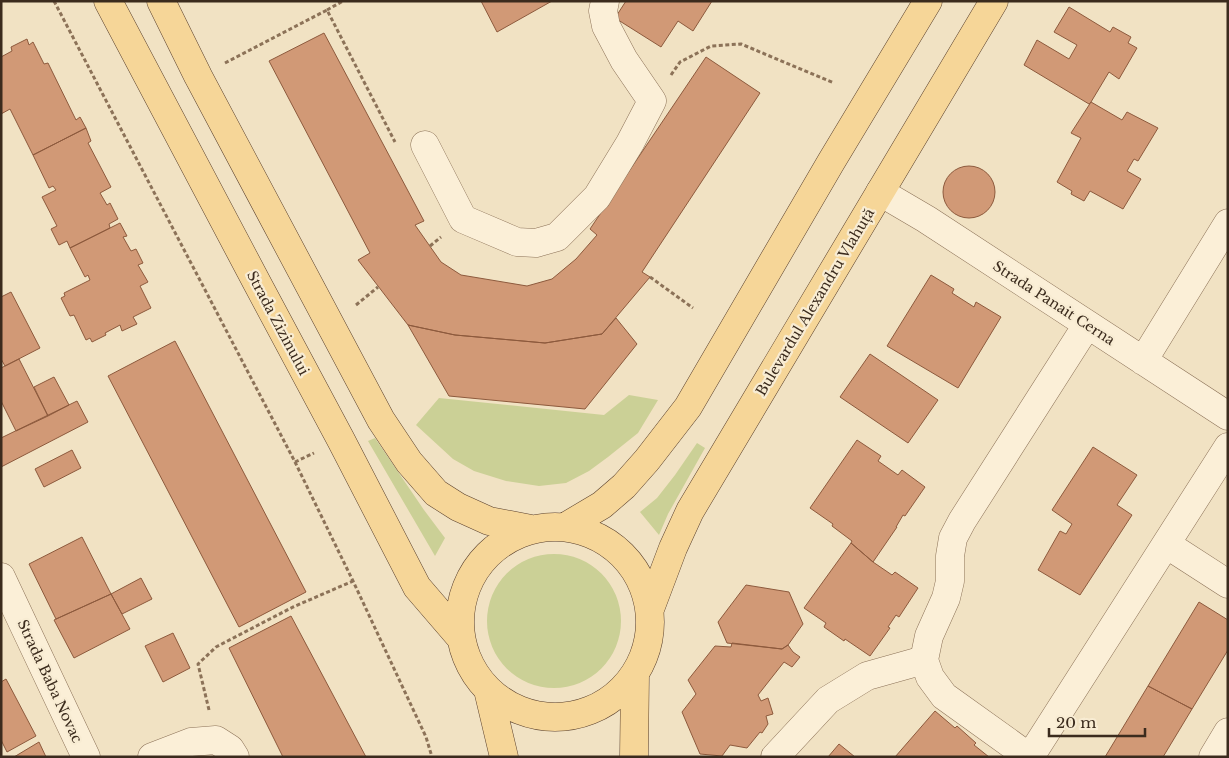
<svg xmlns="http://www.w3.org/2000/svg" width="1229" height="758" viewBox="0 0 1229 758" font-family="'Libre Baskerville',serif">
<rect width="100%" height="100%" fill="#f1e2c3"/>
<!-- green -->
<path fill="#cbd096" d="M 629,395 L 658,400 L 638,433 L 608,457 L 589,471 L 566,483 L 539,486 L 506,481 L 474,471 L 453,459 L 416,425 L 439,398 L 604,415 Z
M 375,438 L 424,510 L 445,538 L 435,556 L 368,441 Z
M 697,443 L 705,448 L 668,514 L 659,535 L 640,512 L 657,498 L 675,475 Z
M487 621a67 67 0 1 1 134 0a67 67 0 1 1-134 0Z"/>
<!-- building -->
<path fill="#d19976" stroke="#8d5a3d" d="M 481,1 L 552,1 L 497,32 Z
M 626,1 L 712,1 L 693,31 L 678,21 L 661,47 L 615,18 Z
M 1069,7 L 1110,32 L 1113,27 L 1131,37 L 1128,43 L 1137,48 L 1119,79 L 1109,72 L 1091,102 L 1089,104 L 1024,65 L 1037,40 L 1069,59 L 1077,45 L 1054,32 Z
M 324,33 L 424,221 L 415,225 L 441,262 L 461,275 L 527,286 L 552,279 L 576,259 L 597,235 L 590,229 L 706,57 L 760,93 L 642,272 L 650,277 L 602,334 L 545,343 L 455,335 L 408,325 L 358,260 L 370,253 L 269,61 Z
M 27,39 L 29,45 L 33,42 L 44,64 L 48,63 L 76,120 L 80,117 L 86,128 L 33,155 L 10,109 L 1,114 L 1,57 L 12,51 L 11,47 Z
M 1091,102 L 1122,120 L 1127,112 L 1158,128 L 1138,161 L 1134,159 L 1127,171 L 1141,179 L 1123,209 L 1090,191 L 1084,201 L 1071,194 L 1072,191 L 1057,182 L 1081,138 L 1071,133 Z
M 86,128 L 91,141 L 88,143 L 111,187 L 100,193 L 107,205 L 110,203 L 118,219 L 109,224 L 110,228 L 70,248 L 67,241 L 59,245 L 51,229 L 57,226 L 42,197 L 56,190 L 53,186 L 49,188 L 33,155 Z
M943 192a26 26 0 1 1 52 0a26 26 0 1 1-52 0Z
M 120,223 L 127,236 L 123,237 L 131,251 L 136,249 L 143,263 L 138,265 L 148,282 L 140,286 L 151,308 L 133,317 L 137,324 L 122,331 L 120,325 L 105,333 L 106,335 L 92,342 L 90,338 L 86,340 L 74,315 L 70,316 L 61,298 L 65,296 L 64,293 L 90,280 L 88,275 L 85,277 L 70,248 Z
M 931,275 L 954,289 L 952,293 L 974,307 L 976,302 L 1001,317 L 958,388 L 887,346 Z
M 11,292 L 40,348 L 5,366 L 1,359 L 1,297 Z
M 616,318 L 637,344 L 585,409 L 449,396 L 408,325 L 455,335 L 545,343 L 602,334 Z
M 175,341 L 306,592 L 239,627 L 108,376 Z
M 870,354 L 938,400 L 908,443 L 840,397 Z
M 19,359 L 48,416 L 16,431 L 1,401 L 1,368 Z
M 54,377 L 69,405 L 48,416 L 34,387 Z
M 77,401 L 88,422 L 1,467 L 1,438 Z
M 857,440 L 881,456 L 878,461 L 898,475 L 902,470 L 925,487 L 905,516 L 903,515 L 896,527 L 897,527 L 873,562 L 851,543 L 852,541 L 832,526 L 833,524 L 810,508 Z
M 1093,447 L 1137,475 L 1117,505 L 1132,515 L 1080,595 L 1038,570 L 1060,531 L 1066,534 L 1072,524 L 1052,510 Z
M 72,450 L 81,468 L 44,487 L 35,469 Z
M 82,537 L 111,594 L 56,619 L 29,564 Z
M 851,543 L 873,562 L 892,575 L 895,572 L 918,588 L 899,617 L 896,615 L 888,627 L 890,628 L 870,656 L 845,639 L 844,641 L 824,627 L 826,623 L 804,608 Z
M 141,578 L 152,599 L 122,614 L 111,594 Z
M 746,585 L 789,592 L 803,624 L 788,645 L 782,649 L 727,643 L 718,622 Z
M 111,594 L 130,629 L 74,658 L 54,620 Z
M 1199,602 L 1228,620 L 1228,650 L 1192,709 L 1148,686 Z
M 291,616 L 366,757 L 283,757 L 229,648 Z
M 173,633 L 190,668 L 163,682 L 145,646 Z
M 732,643 L 782,649 L 788,645 L 793,652 L 800,657 L 792,667 L 784,662 L 758,695 L 761,701 L 768,698 L 773,714 L 766,716 L 768,724 L 762,733 L 760,732 L 747,748 L 730,745 L 722,756 L 700,754 L 682,712 L 696,694 L 688,680 L 715,646 L 731,647 Z
M 6,679 L 36,736 L 7,752 L 1,740 L 1,682 Z
M 1148,686 L 1192,709 L 1163,757 L 1105,757 Z
M 935,711 L 955,728 L 957,726 L 976,743 L 974,745 L 989,757 L 895,757 Z
M 39,742 L 46,757 L 14,757 Z
M 839,744 L 855,757 L 828,757 Z"/>
<g fill="none" stroke-linecap="round" stroke-linejoin="round">
<defs>
<path id="minor" d="M 425,145 L 463,219 L 517,242 L 536,243 L 557,237 L 597,197 L 630,143 L 652,101 L 624,60 L 606,26 L 603,11 L 605,1
M 880,192 L 926,219 L 1228,416
M 1143,361 L 1228,223
M 1166,544 L 1228,584
M 1,577 L 86,757
M 152,757 L 191,742 L 216,740 L 230,749 L 235,757
M 775,757 L 828,700 L 867,676 L 924,660
M 1029,757 L 944,696 L 930,677 L 924,660 L 929,636 L 946,598 L 950,581 L 950,556 L 953,538 L 962,521 L 1087,325
M 1030,757 L 1228,447
M 1213,757 L 1228,732"/>
<path id="major" d="M 108,1 L 256,281 L 341,440 L 417,587 L 460,637
M 161,1 L 198,76 L 381,420 L 409,462 L 436,493 L 458,507 L 489,521 L 531,529
M460 622a95 95 0 1 1 190 0a95 95 0 1 1-190 0Z
M 565,527 L 602,505 L 624,486 L 647,460 L 688,407 L 831,162 L 928,1
M 650,609 L 673,548 L 690,511 L 994,1
M 488,690 L 504,757
M 634,757 L 635,674"/>
</defs>
<!-- minor casing -->
<use href="#minor" stroke="#8c7258" stroke-width="29"/>
<!-- major casing -->
<use href="#major" stroke="#5a402d" stroke-width="29"/>
<!-- path -->
<path stroke="#8c7258" stroke-width="3" stroke-dasharray="4 2.5" stroke-linecap="butt" d="M 54,1 L 295,462 L 353,581 L 426,737 L 432,757
M 327,10 L 343,1
M 225,63 L 327,10 L 395,142
M 671,75 L 680,62 L 711,46 L 741,44 L 834,83
M 430,246 L 441,237
M 650,277 L 693,308
M 356,305 L 378,287
M 295,462 L 314,453
M 209,710 L 198,664 L 216,647 L 293,607 L 353,581"/>
<!-- minor -->
<use href="#minor" stroke="#fbefd7" stroke-width="28"/>
<!-- major -->
<use href="#major" stroke="#f6d698" stroke-width="28"/>
</g>
<g text-anchor="middle" stroke-width="4.5" stroke-linejoin="round" paint-order="stroke">
<!-- street labels -->
<g font-size="14" fill="#3b2b1d" stroke="#f8ecd3">
<text transform="translate(815 302) rotate(-59)" y="5">Bulevardul Alexandru Vlahuță</text>
<text transform="translate(1054 303) rotate(33)" y="5">Strada Panait Cerna</text>
<text transform="translate(278 323) rotate(62)" y="5">Strada Zizinului</text>
<text transform="translate(50 681) rotate(65)" y="5">Strada Baba Novac</text>
</g>
</g>
<!-- border -->
<rect width="1229" height="758" fill="none" stroke="#3b2b1d" stroke-width="5"/>
<!-- scale -->
<path d="M1049 728v8h96v-8" fill="none" stroke="#3b2b1d" stroke-width="2.5"/>
<text x="1056" y="728" font-size="15" fill="#3b2b1d" stroke="#f8ecd3" stroke-width="4" paint-order="stroke">20 m</text>
</svg>
